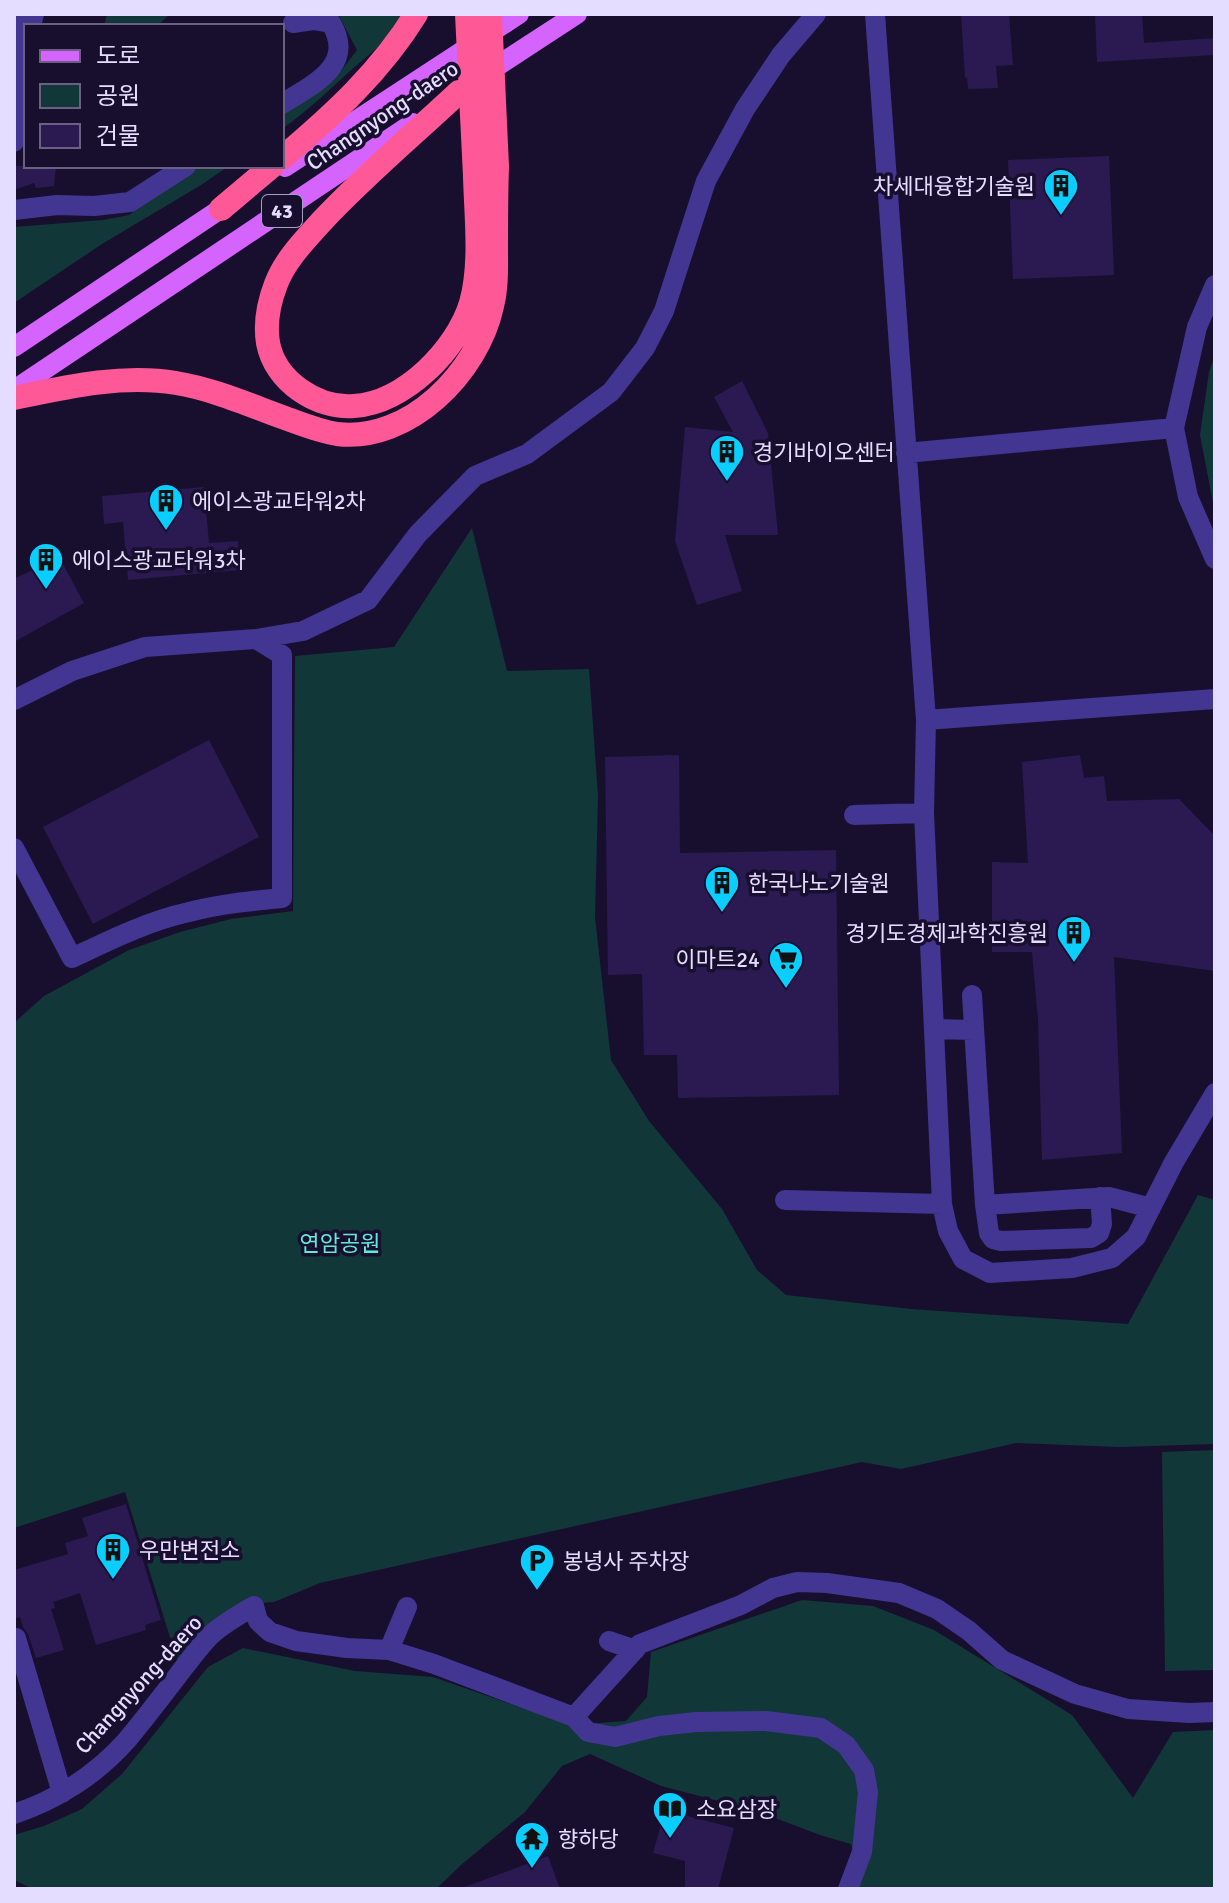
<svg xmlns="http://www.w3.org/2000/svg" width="1229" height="1903" viewBox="0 0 1229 1903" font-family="Signika,'Noto Sans KR',sans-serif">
<rect width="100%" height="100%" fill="#180f2f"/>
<!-- green -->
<path fill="#123739" d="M 107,14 L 170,14 L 157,26 L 104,26 Z
M 338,14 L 404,14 C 394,35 375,50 358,64 C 332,87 310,109 282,129 L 282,110 L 338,75 L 357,50 Z
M 197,166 L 229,166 L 201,185 L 102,244 L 14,303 L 14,227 L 103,220 L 129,215 L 156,194 Z
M 1215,355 L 1215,513 L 1200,435 L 1209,372 Z
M 472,528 L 507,671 L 589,669 L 598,796 L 595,918 L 611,1060 L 649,1121 L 722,1209 L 757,1270 L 786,1295 L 911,1309 L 1128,1324 L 1198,1195 L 1215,1200 L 1215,1444 L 1120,1447 L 1016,1443 L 901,1469 L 862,1462 L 320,1583 L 274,1602 L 245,1604 L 178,1663 L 125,1492 L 14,1528 L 14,1023 L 44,996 L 129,950 L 180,932 L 231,919 L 293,911 L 295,656 L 394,647 Z
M 1215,1450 L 1215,1670 L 1165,1671 L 1162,1452 Z
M 802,1600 L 873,1606 L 934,1630 L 1072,1715 L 1133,1798 L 1173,1732 L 1215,1730 L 1215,1889 L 860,1889 L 860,1877 L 851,1844 L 820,1835 L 757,1811 L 661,1786 L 590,1754 L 562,1766 L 525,1812 L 461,1865 L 436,1889 L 33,1889 L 14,1880 L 14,1835 L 44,1826 L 82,1809 L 122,1774 L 208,1667 L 243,1648 L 355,1671 L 433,1677 L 571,1725 L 626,1721 L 647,1697 L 651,1652 Z"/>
<!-- building -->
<path fill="#2a1a51" d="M 961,14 L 1009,14 L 1013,65 L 996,66 L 998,88 L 968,89 L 967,77 L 965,78 Z
M 1095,14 L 1142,14 L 1144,43 L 1215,38 L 1215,55 L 1097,62 Z
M 1109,156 L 1114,275 L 1013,279 L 1008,160 Z
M 14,166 L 56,166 L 54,186 L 36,188 L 34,183 L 14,190 Z
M 742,381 L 768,433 L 778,535 L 725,535 L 742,591 L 697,605 L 675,541 L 685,427 L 733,432 L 714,397 Z
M 204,487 L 209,543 L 238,541 L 240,570 L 128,580 L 123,522 L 104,524 L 102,496 Z
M 59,557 L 84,603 L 14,642 L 14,579 Z
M 209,740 L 259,837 L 93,924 L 43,827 Z
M 679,755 L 680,853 L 836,850 L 839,1095 L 678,1098 L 677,1055 L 644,1055 L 642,974 L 608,975 L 605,757 Z
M 1080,755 L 1084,778 L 1104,776 L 1107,801 L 1179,799 L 1215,836 L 1215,971 L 1114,957 L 1122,1153 L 1042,1160 L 1038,1020 L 1032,952 L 992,952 L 992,862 L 1028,863 L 1022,762 Z
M 126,1504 L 161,1620 L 145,1625 L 146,1630 L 96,1645 L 80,1593 L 53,1602 L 55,1608 L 51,1609 L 64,1650 L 36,1658 L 28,1634 L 23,1627 L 20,1617 L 14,1619 L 14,1570 L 68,1554 L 65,1543 L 88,1536 L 82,1518 Z
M 665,1810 L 734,1828 L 718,1889 L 685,1889 L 685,1861 L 653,1853 Z
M 548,1856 L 560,1889 L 462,1889 L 462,1888 Z"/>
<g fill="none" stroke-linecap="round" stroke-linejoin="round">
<!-- minor -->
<path stroke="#433692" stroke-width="20" d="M 16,14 L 24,49
M 875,14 L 926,720 L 924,813 L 942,1204 L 948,1231 L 963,1259 L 990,1273 L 1072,1268 L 1112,1258 L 1136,1237 L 1174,1162 L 1215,1093
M 31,26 L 34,14
M 282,104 C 313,84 356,66 331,23 L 313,20 L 293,23
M 14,142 L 18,136 L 26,43
M 14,210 L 57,205 L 94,206 L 130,202 L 186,166
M 1215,285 L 1197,327 L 1174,428 L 1188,497 L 1215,559
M 906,453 L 1174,428
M 256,639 L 303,631 L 368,600 L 418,534 L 475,476 L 527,454 L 611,392 L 645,348 L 664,311 L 706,181 L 745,109 L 781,55 L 816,14
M 14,700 L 72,671 L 145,647 L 256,639 L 282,655 L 282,898 C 250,901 220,904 189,912 C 148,921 110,940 72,958 L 14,848
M 926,720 L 1215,699
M 854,815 L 924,813
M 972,995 L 985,1205 L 989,1233 L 993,1239 L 1001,1241 L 1091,1238 L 1099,1233 L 1102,1224 L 1100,1197
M 934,1029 L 974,1030
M 785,1200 L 942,1204
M 985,1205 L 1109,1197 L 1151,1208
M 16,1638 L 62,1793
M 609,1641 L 635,1650
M 389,1650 L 407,1607
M 574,1717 L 640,1644 L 741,1605 L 773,1588 L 797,1582 L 827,1583 L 899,1593 L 937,1609 L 969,1631 L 1002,1660 L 1075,1694 L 1128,1709 L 1189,1713 L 1215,1712
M 14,1814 C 57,1800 97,1774 127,1740 C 147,1716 166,1691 185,1666 C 194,1655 202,1643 213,1633 C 226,1622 240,1614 254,1606 L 258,1621 L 270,1632 L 296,1641 L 347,1648 L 389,1650 L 434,1664 L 574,1717 L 588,1732 L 615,1737 L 659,1726 L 696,1722 L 766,1721 L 821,1728 L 846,1745 L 864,1770 L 868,1792 L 862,1852 L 848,1889"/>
<!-- major -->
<path stroke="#d564ff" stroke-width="20" d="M 482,76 L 577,14
M 285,167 L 519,14
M 14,347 L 234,200
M 14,390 L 413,123"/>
<!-- highway -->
<path stroke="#ff5897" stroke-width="24" d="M 459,92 C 413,135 365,175 322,221 C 305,240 285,260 276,284 C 269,302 265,324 268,343 C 275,381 317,409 354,406 C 404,403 457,350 471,303 C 482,263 476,217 475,176
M 282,158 C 333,115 381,71 416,14
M 221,209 L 272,166
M 14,398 C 66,387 122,374 176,383 C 213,389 249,405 285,418 C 302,424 319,431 337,434 C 409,443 478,372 492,306 C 497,286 496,266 496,246 C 496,219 496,193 497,167"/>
<!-- highway-bridge -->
<path stroke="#ff5897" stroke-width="24" d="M 467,14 L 475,176
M 490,14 L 497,167"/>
</g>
<!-- icons -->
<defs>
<symbol id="building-pin" viewBox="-11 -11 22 30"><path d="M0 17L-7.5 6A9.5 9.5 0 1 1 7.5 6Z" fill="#09ceff" stroke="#180f2f"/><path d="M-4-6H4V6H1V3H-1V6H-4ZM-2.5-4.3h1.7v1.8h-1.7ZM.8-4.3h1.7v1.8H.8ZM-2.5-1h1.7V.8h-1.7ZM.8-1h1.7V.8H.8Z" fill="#111"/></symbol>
<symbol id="supermarket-pin" viewBox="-11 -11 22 30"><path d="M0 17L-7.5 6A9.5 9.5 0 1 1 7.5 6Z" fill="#09ceff" stroke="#180f2f"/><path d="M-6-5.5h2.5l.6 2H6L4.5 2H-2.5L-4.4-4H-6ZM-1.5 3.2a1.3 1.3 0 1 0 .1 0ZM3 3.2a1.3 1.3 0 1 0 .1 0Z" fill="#111"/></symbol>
<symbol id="parking-pin" viewBox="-11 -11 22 30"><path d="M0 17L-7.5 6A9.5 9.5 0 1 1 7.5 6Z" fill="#09ceff" stroke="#180f2f"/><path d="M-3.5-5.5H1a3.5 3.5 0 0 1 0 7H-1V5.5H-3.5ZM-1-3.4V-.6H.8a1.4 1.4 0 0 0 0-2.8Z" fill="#111"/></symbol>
<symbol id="library-pin" viewBox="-11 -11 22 30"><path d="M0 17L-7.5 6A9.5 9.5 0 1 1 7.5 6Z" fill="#09ceff" stroke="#180f2f"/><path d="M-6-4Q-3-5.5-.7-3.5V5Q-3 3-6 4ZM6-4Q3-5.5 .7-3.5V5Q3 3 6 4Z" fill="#111"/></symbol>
<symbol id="temple-pin" viewBox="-11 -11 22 30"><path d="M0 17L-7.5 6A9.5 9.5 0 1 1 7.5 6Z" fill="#09ceff" stroke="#180f2f"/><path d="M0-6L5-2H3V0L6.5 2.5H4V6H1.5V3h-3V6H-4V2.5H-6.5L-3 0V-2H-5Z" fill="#111"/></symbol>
</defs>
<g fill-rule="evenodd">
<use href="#building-pin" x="1041" y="166" width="40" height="54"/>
<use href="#building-pin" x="707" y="432" width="40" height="54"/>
<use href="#building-pin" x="146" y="481" width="40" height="54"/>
<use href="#building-pin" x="26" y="540" width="40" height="54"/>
<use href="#building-pin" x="702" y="863" width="40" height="54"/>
<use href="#building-pin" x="1054" y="913" width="40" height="54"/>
<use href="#supermarket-pin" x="766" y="939" width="40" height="54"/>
<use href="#building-pin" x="93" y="1530" width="40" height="54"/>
<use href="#parking-pin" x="517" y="1541" width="40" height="54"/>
<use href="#library-pin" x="650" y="1789" width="40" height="54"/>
<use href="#temple-pin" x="512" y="1819" width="40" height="54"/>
</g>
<g text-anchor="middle" stroke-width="7" stroke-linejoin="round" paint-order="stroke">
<!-- shield labels -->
<rect fill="#180f2f" stroke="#a79fc1" stroke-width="2" x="262" y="195" width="40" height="32" rx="6"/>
<g font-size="20" font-weight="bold" fill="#e4ddff">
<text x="282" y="218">43</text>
</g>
<!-- street labels -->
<g font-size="22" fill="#e4ddff" stroke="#180f2f">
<text transform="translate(382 115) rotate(-34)" y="8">Changnyong-daero</text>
<text transform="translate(138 1684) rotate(-48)" y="8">Changnyong-daero</text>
</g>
<!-- poi labels -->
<g font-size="22" fill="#e4ddff" stroke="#180f2f" text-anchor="start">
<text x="1035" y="194" text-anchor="end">차세대융합기술원</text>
<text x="753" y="460">경기바이오센터</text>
<text x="192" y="509">에이스광교타워2차</text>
<text x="72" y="568">에이스광교타워3차</text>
<text x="748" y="891">한국나노기술원</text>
<text x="1048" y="941" text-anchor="end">경기도경제과학진흥원</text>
<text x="760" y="967" text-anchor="end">이마트24</text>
<text x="139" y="1558">우만변전소</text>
<text x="563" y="1569">봉녕사 주차장</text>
<text x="696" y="1817">소요삼장</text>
<text x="558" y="1847">향하당</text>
</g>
<!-- park labels -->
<g font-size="22" fill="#5cebd6" stroke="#180f2f">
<text x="340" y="1251">연암공원</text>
</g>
</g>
<!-- border -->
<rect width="1229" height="1903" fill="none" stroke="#e4ddff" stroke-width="32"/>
<!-- legend -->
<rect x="24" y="24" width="260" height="144" fill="#180f2f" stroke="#6a6182" stroke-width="2"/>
<rect x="40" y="50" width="40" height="12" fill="#d564ff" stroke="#6a6182" stroke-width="2"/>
<text x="96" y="64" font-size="24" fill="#e4ddff">도로</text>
<rect x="40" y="84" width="40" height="24" fill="#123739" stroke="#6a6182" stroke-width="2"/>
<text x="96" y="104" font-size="24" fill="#e4ddff">공원</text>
<rect x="40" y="124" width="40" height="24" fill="#2a1a51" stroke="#6a6182" stroke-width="2"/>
<text x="96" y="144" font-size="24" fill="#e4ddff">건물</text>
</svg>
